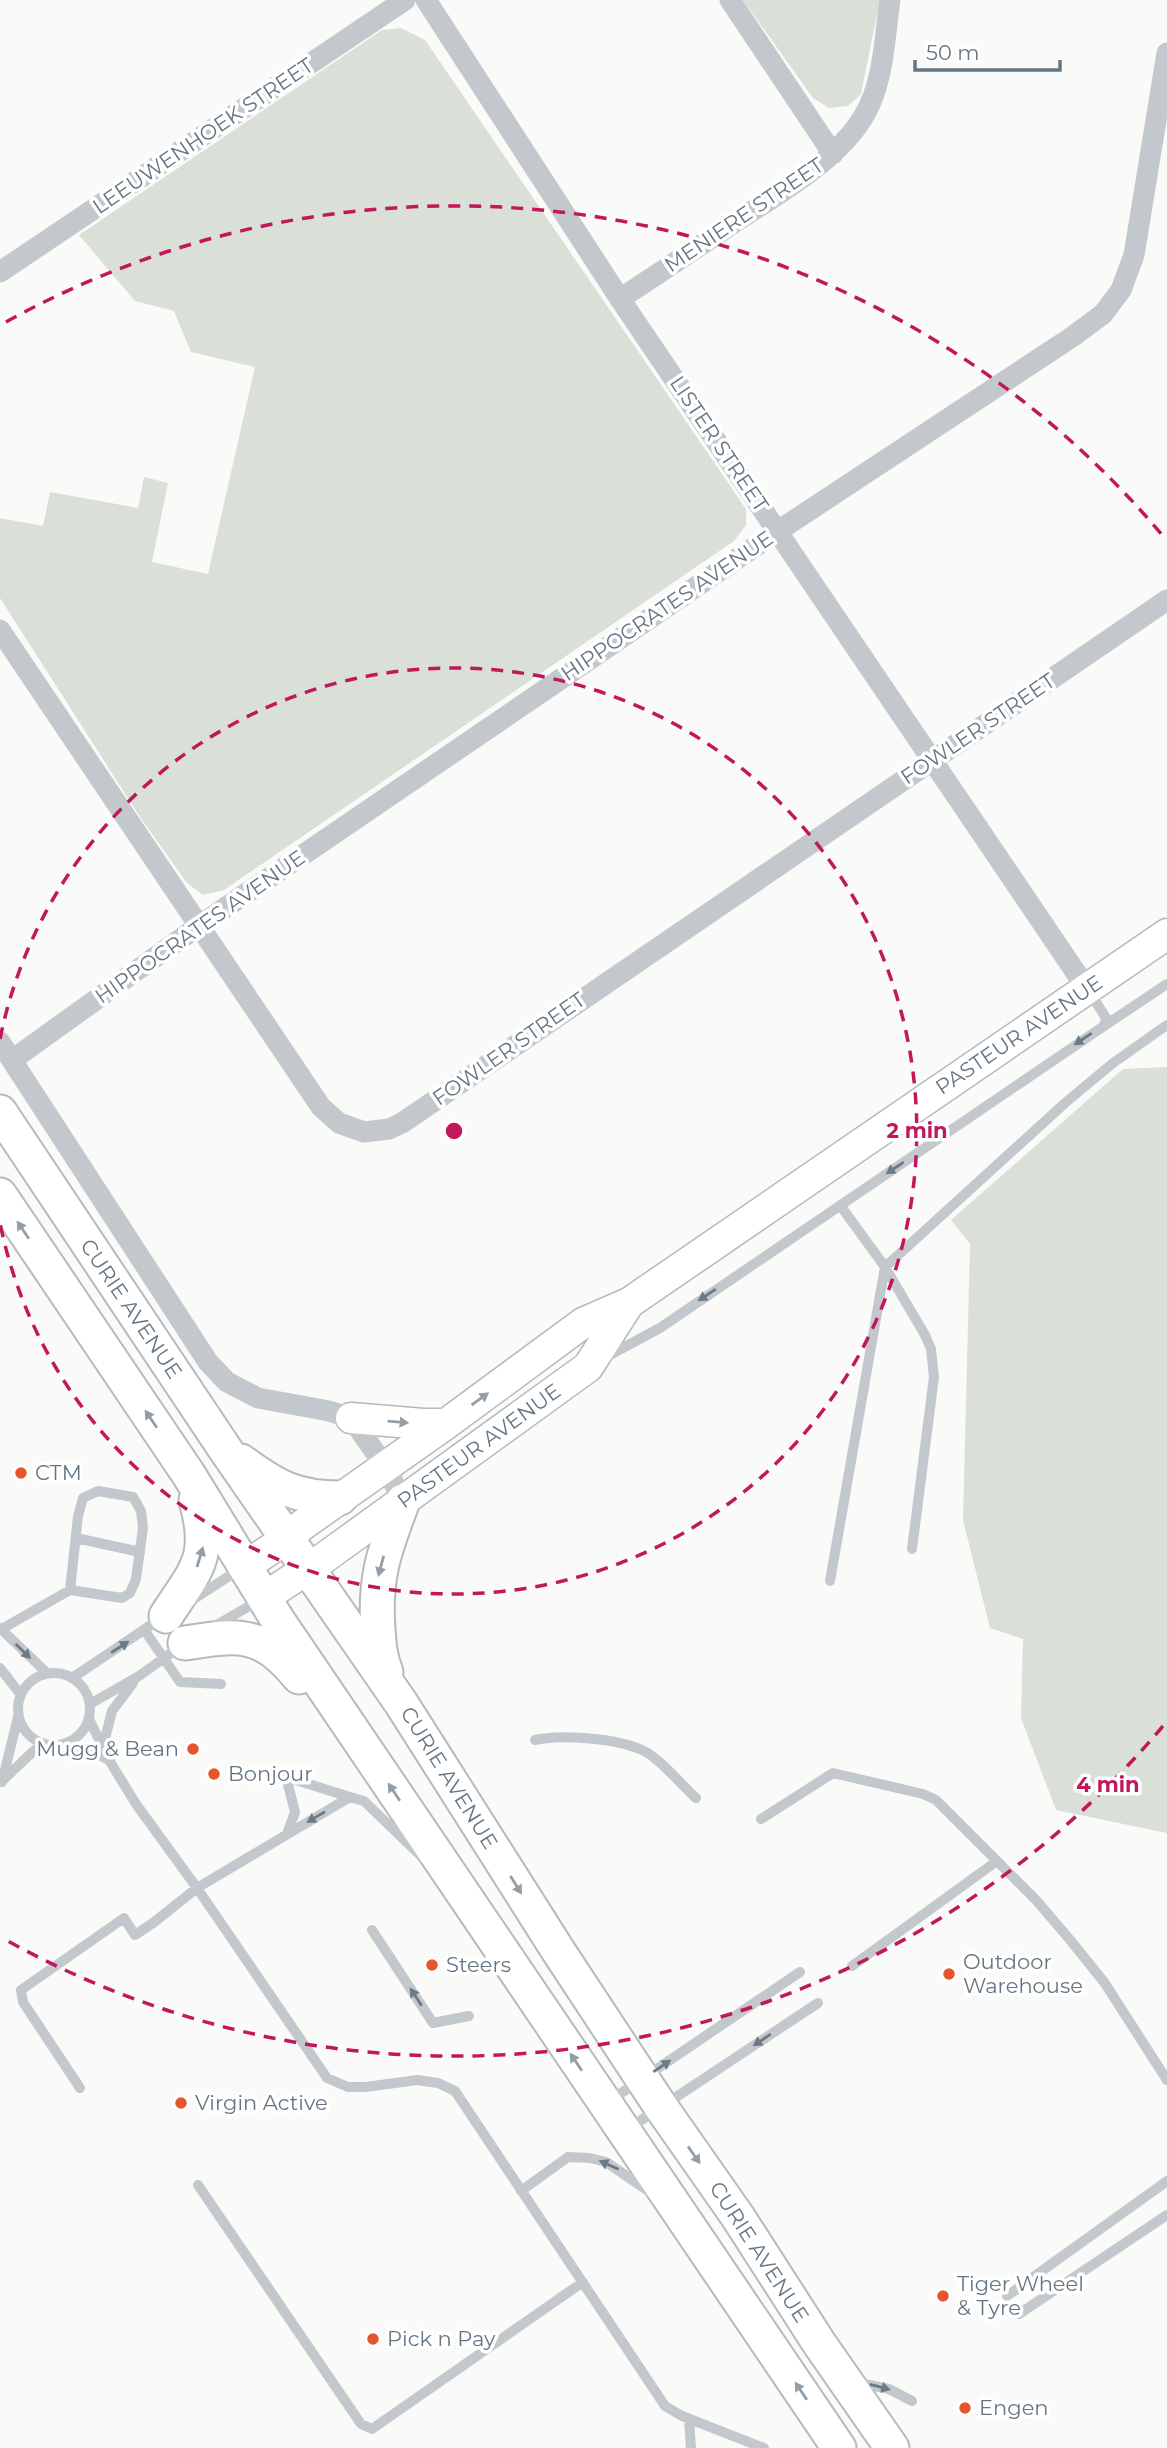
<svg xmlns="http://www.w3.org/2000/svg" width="1167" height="2448" viewBox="0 0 1167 2448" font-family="Montserrat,sans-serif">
<rect width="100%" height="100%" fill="#fafaf8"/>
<!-- green -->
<path fill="#dadfd7" d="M 743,0 L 880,0 L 861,94 L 848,106 L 829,108 L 813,98 Z
M 401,28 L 425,40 L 746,509 L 746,525 L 734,541 L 224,890 L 203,895 L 187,883 L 140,817 L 0,598 L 0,518 L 43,526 L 50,492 L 138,508 L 144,477 L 168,483 L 152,562 L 208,574 L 255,367 L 191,352 L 174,311 L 135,301 L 79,235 L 382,30 Z
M 1167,1067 L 1167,1833 L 1056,1810 L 1021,1718 L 1023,1639 L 990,1628 L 963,1520 L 970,1244 L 951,1220 L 1123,1069 Z"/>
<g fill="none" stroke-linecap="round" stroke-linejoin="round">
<defs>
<path id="secondary" d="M 351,1418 L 423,1424 L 446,1424
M 245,1566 L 288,1538 L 301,1526 L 446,1424 L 583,1323 L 629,1303 L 1167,934
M 265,1597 L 324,1558 L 588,1367 L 629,1303"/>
<path id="primary" d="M 0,1112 L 225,1449 L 401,1703 L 559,1952 L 661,2107 L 738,2217 L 819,2343 L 892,2448
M 0,1195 L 189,1475 L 277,1619 L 839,2448
M 241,1461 C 276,1487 296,1498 340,1498
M 166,1616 C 197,1568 212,1558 196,1500
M 185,1643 C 240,1634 262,1632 299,1677
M 386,1672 C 380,1658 379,1644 378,1629 C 374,1576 385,1549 403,1501"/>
</defs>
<!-- secondary casing -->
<use href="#secondary" stroke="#b3babf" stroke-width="33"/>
<!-- primary casing -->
<use href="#primary" stroke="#b5babe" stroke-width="37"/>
<!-- lane -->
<path stroke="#c3c8cc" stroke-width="10" d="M 1104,1026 L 1167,984
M 840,1205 L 885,1267 L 1065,1103 L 1113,1063 L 1167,1025
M 604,1358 L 660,1328 L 1104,1026 L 1106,1018 L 1089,991
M 76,1538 L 140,1552
M 830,1581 L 885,1267 L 925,1335 L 931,1349 L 934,1377 L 912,1549
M 189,1602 L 240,1569
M 213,1627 L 260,1600
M 0,1628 L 47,1673
M 0,1630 L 70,1590 L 122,1598 L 130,1593 L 136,1579 L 143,1528 L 141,1511 L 133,1497 L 98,1491 L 83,1498 L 78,1516 L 70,1590
M 145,1631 L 180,1682 L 221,1684
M 0,1668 L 21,1695
M18 1709a36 36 0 1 1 72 0a36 36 0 1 1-72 0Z
M 72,1678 L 163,1617
M 90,1704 L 139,1676 L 181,1646
M 89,1719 L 109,1760 L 136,1804 L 197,1888 L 327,2078 L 348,2087 L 366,2087 L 417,2080 L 438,2083 L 455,2091 L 665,2406 L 682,2416 L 764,2448
M 535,1740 C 562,1734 629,1738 652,1756 C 668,1768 681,1784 696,1798
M 63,1744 L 90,1750 L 109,1760
M 103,1747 L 112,1711 L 133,1683
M 286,1777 L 350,1797
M 286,1777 L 295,1812 L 287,1834
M 3,1780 L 42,1743
M 2,1782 L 18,1717
M 761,1819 L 833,1773 L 923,1794 L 936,1800 L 1036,1900 L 1071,1941 L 1104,1982 L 1167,2080
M 372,1930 L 433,2023 L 469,2016
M 852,1966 L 997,1861
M 80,2088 L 23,2002 L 21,1990 L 124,1918 L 135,1935 L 153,1923 L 197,1888 L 350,1797 L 364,1801 L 422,1857
M 608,2102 L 800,1972
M 628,2129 L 818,2003
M 198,2185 L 361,2424 L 372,2429 L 583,2282
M 521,2191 L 568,2157 L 590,2158 L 606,2162 L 650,2192
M 1007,2296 L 1167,2181
M 1019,2314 L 1167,2215
M 855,2382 L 889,2389 L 912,2401
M 689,2419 L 691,2448"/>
<!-- street -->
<path stroke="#c3c8cc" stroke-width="21" d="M 426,0 L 620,299 L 1087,989
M 730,0 L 833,154
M 0,272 L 405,0
M 620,299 C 659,273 697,248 735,222 C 780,193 848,155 870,104 C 884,73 885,34 890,0
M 0,630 L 321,1107 L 339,1123 L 364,1132 L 389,1129 L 402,1123 L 1167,600
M 0,1042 L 208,1362 L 227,1382 L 258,1398 L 329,1411 L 351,1418 L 385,1466 L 403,1501
M 12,1060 L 200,925 L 778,531 L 1072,337 L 1103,314 L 1121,290 L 1134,255 L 1167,53"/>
<!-- secondary -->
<use href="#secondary" stroke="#fff" stroke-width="30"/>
<!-- primary -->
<use href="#primary" stroke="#fff" stroke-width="33"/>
</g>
<!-- one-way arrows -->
<defs><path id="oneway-solid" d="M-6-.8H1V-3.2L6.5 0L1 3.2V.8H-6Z" transform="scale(1.75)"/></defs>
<g fill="#6a7a87">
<use href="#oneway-solid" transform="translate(1083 1039) rotate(146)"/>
<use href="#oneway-solid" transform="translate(895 1168) rotate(146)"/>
<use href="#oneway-solid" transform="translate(707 1295) rotate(146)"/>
<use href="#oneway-solid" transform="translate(120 1647) rotate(-33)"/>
<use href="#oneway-solid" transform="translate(23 1651) rotate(44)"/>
<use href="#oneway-solid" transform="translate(316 1817) rotate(150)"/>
<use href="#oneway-solid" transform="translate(416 1997) rotate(-123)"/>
<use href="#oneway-solid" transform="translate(762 2040) rotate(146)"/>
<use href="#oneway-solid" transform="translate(662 2066) rotate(-34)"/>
<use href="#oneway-solid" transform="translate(609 2165) rotate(-156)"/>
<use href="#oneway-solid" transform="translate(880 2387) rotate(15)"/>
</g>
<g fill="#939fa8">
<use href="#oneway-solid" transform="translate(23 1230) rotate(-124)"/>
<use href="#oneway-solid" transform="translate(480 1399) rotate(-36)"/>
<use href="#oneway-solid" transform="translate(151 1419) rotate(-124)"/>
<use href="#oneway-solid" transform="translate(398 1422) rotate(5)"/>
<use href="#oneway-solid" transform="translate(200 1557) rotate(-73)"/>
<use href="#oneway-solid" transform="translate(381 1566) rotate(105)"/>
<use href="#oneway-solid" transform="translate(394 1792) rotate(-124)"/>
<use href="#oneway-solid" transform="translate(516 1885) rotate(58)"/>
<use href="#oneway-solid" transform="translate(576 2062) rotate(-124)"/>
<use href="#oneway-solid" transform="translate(694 2155) rotate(55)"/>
<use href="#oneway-solid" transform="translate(801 2391) rotate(-124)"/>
</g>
<!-- distance rings -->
<g fill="none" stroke="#c2185b" stroke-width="3.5" stroke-dasharray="12 9">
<path d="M0 1039A463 463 0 1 1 0 1223"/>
<path d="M1163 1726A925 925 0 0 1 6 1940M6 322A925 925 0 0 1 1163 536"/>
</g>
<!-- markers -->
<g fill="#e4572e" stroke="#fff" stroke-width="2.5">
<circle cx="21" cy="1473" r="7"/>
<circle cx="193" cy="1749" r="7"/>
<circle cx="214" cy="1774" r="7"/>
<circle cx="432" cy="1965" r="7"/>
<circle cx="949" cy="1974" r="7"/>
<circle cx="181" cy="2103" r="7"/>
<circle cx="943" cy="2296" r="7"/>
<circle cx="373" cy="2339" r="7"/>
<circle cx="965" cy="2408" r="7"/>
</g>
<g text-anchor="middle" stroke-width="7" stroke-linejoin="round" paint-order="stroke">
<!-- street labels -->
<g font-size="21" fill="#657683" stroke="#fff">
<text transform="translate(203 136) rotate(-34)" y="7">LEEUWENHOEK STREET</text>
<text transform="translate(744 215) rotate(-34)" y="7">MENIERE STREET</text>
<text transform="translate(719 444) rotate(56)" y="7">LISTER STREET</text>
<text transform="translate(667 606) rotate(-34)" y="7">HIPPOCRATES AVENUE</text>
<text transform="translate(978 729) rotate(-34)" y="7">FOWLER STREET</text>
<text transform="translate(200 927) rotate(-35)" y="7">HIPPOCRATES AVENUE</text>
<text transform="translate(1019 1035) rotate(-34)" y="7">PASTEUR AVENUE</text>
<text transform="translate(509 1049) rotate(-35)" y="7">FOWLER STREET</text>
<text transform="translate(131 1309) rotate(56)" y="7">CURIE AVENUE</text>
<text transform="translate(479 1446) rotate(-36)" y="7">PASTEUR AVENUE</text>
<text transform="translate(449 1778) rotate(58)" y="7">CURIE AVENUE</text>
<text transform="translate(759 2252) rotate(57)" y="7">CURIE AVENUE</text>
</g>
<!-- poi labels -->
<g font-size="21" fill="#657683" stroke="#fff" text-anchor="start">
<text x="35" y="1480">CTM</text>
<text x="179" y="1756" text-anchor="end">Mugg &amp; Bean</text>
<text x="228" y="1781">Bonjour</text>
<text x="963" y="1969">Outdoor<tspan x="963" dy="24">Warehouse</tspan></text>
<text x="446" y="1972">Steers</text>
<text x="195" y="2110">Virgin Active</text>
<text x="957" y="2291">Tiger Wheel<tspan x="957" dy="24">&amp; Tyre</tspan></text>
<text x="387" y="2346">Pick n Pay</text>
<text x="979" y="2415">Engen</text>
</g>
</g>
<circle cx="454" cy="1131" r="10" fill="#c2185b" stroke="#fff" stroke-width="3.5"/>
<g font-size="21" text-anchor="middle" font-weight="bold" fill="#c2185b" stroke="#fff" stroke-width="7" stroke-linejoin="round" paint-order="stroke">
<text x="917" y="1138">2 min</text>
<text x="1108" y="1792">4 min</text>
</g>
<!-- scale -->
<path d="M915 60v10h145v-10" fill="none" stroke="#657683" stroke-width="3.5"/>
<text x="926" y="60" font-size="21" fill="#657683" stroke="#ffffff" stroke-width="5" paint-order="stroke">50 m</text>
</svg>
